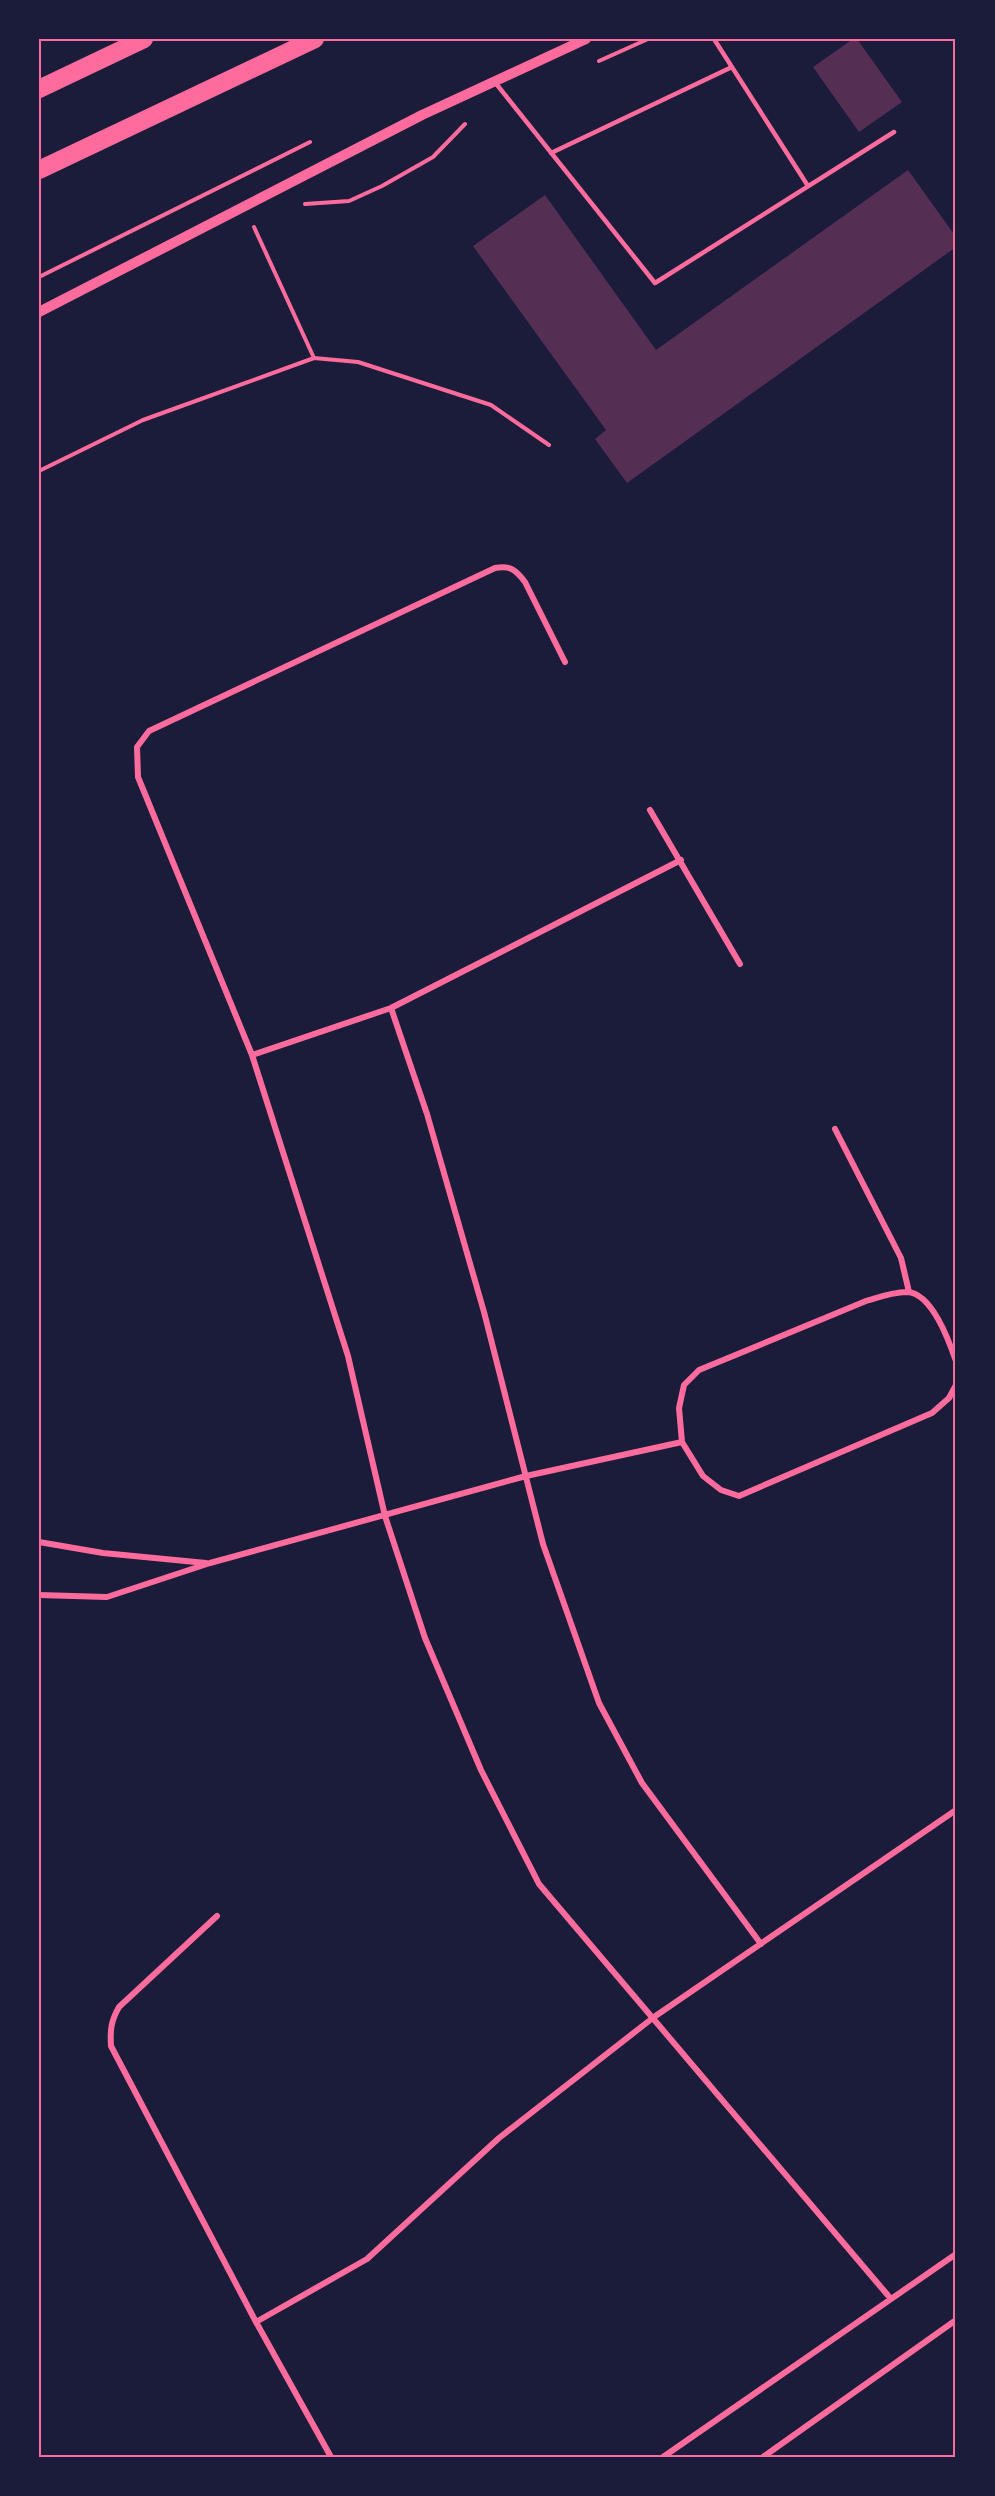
<svg xmlns="http://www.w3.org/2000/svg" width="995" height="2496" viewBox="0 0 995 2496" font-family="'Zilla Slab',serif">
<rect width="100%" height="100%" fill="#1b1b3a"/>
<!-- building -->
<path fill="#542f53" d="M 853,39 L 857,39 L 902,102 L 859,132 L 813,67 Z
M 908,170 L 956,237 L 956,247 L 627,483 L 595,439 L 606,430 L 473,246 L 545,195 L 656,350 Z"/>
<g fill="none" stroke-linecap="round" stroke-linejoin="round">
<!-- path -->
<path stroke="#ff6b9d" stroke-width="4" d="M 599,61 L 648,39
M 305,204 L 349,201 L 382,186 L 433,157 L 465,124
M 254,227 L 314,358
M 39,277 L 310,142
M 39,471 L 143,420 L 314,358 L 358,362 L 491,405 L 549,445"/>
<!-- service -->
<path stroke="#ff6b9d" stroke-width="4.5" d="M 714,39 L 808,186
M 494,81 L 655,283 L 894,132
M 551,153 L 732,67"/>
<!-- minor -->
<path stroke="#ff6b9d" stroke-width="6" d="M 565,662 L 525,582 C 516,570 510,565 495,568 L 149,731 L 137,747 L 138,777 L 252,1055 L 348,1356 L 385,1516 L 425,1638 L 481,1770 L 539,1884 L 891,2299
M 650,810 L 740,964
M 391,1008 L 427,1114 L 484,1312 L 543,1544 L 599,1703 L 642,1783 L 761,1944
M 252,1055 L 391,1008 L 681,860
M 835,1129 L 901,1258 L 909,1292
M 956,1361 C 949,1341 932,1293 907,1292 C 893,1292 879,1297 866,1301 L 699,1370 L 684,1385 L 679,1408 L 682,1442 L 703,1476 L 721,1490 L 739,1496 L 932,1413 L 949,1398 L 956,1385
M 39,1542 L 103,1553 L 206,1563
M 39,1595 L 107,1597 L 210,1563 L 526,1476 L 682,1442
M 217,1916 L 119,2007 C 111,2021 110,2030 111,2046 L 256,2322 L 331,2457
M 256,2322 L 367,2259 L 499,2138 L 654,2017 L 956,1810
M 663,2457 L 956,2254
M 763,2457 L 956,2320"/>
<!-- tertiary -->
<path stroke="#ff6b9d" stroke-width="10" d="M 39,312 L 422,115 L 586,39"/>
<!-- motorway -->
<path stroke="#ff6b9d" stroke-width="18" d="M 39,89 L 144,39
M 39,170 L 315,39"/>
</g>
<!-- border -->
<rect width="995" height="2496" fill="none" stroke="#1b1b3a" stroke-width="81"/>
<rect x="40" y="40" width="914" height="2416" fill="none" stroke="#ff6b9d" stroke-width="2"/>
</svg>
